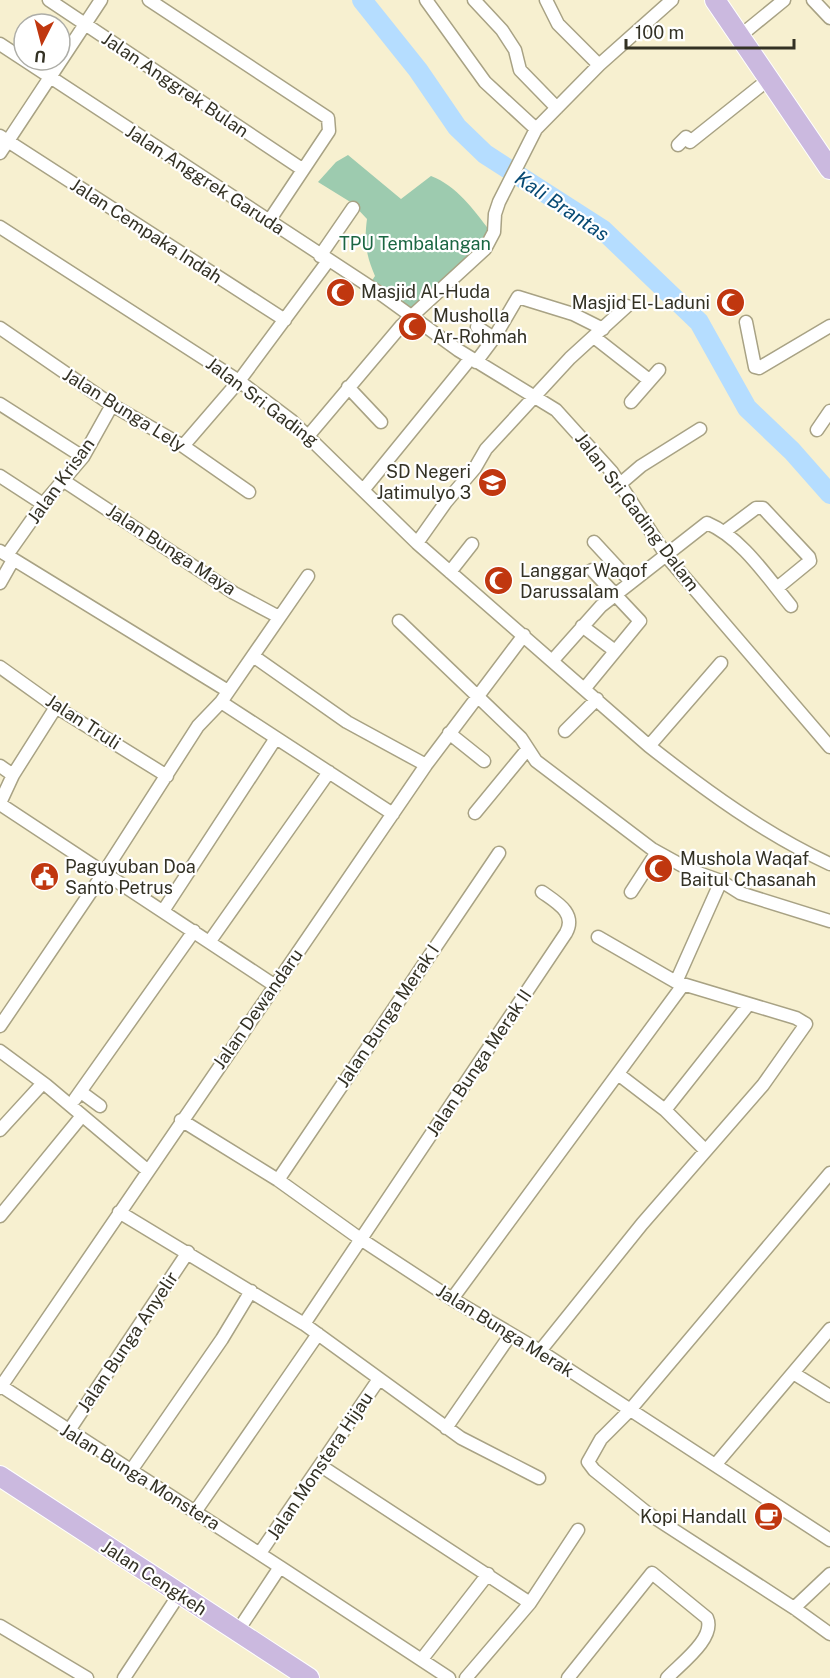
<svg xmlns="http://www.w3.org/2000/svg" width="830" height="1678" viewBox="0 0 830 1678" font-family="'Public Sans',sans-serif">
<rect width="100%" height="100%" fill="#f7f0d0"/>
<!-- green -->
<path fill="#9dcbaf" d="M 348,155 L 401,199 L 431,176 C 457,186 473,209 490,231 L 488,239 L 411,311 L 371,282 L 375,276 C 366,255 364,242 367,219 L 352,203 L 318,182 L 336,162 Z"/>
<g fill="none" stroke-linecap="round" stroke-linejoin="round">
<!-- river -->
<path stroke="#b5ddff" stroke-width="20" d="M 362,0 L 418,70 L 457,127 L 485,154 L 603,230 L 699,322 L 747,408 L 792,451 L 830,494"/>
<defs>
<path id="minor" d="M 49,0 L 302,169
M 149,0 L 328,118 L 329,131 L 269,221
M 426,0 L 485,82 L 536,129
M 474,0 L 502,30 L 515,50 L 520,70 L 557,108
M 546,0 L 558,24 L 599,65
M 813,0 L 830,18
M 740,36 L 784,0
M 0,44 L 378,292 L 458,350 L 556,410 L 612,472 L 668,558 L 830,747
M 0,136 L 285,320
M 678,145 L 686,137 L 690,142 L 769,79
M 0,153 L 101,0
M 0,227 L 239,381 L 292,421 L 417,543 L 649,746 C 705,790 765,834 830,864
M 320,256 L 353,208
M 746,322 L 755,367 L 759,368 L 830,326
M 477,327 L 494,338
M 0,328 L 112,405 L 183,446 L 249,492
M 594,337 L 649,380
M 476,362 L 494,338 L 518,297 L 573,314 L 603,329
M 348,387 L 381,422
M 631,402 L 659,370
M 0,404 L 83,457
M 817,430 L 830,411
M 309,435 L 401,326 L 485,249 L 494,232 L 495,214 L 499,202 L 536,129 L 599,65 L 672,0
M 183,446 L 239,381 L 328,261
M 0,476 L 43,504
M 64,481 L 234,593 L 279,617
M 620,484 L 641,466 L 700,429
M 364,489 L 470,359
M 724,532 L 756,508 L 763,508 L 809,557 L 810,561 L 777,588
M 594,542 L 631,582
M 417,543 L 446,502 L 475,468 L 486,449 L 570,358 L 627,306
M 0,551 L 228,691
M 7,555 L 43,504 L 83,457 L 112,405
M 450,572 L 472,544
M 0,583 L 13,560
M 399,621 L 521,738 L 536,761 L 652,849 L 690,870 L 721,881 L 740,893 L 830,921
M 582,626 L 615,651
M 253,656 L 347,722 L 426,765
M 553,660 L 601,606 L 707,523 C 742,538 767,577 791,606
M 0,667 L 56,707 L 167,776
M 585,688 L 640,621 L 592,570
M 221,702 L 393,814
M 565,731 L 597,699
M 449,733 L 484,761
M 649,746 L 721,663
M 0,766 L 13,775
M 0,803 L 13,775 L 56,707
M 0,804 L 274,985
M 475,813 L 526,751
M 631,892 L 657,852
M 163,911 L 276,738
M 210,941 L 329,772
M 676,982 L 721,881
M 0,1026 L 105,871 L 198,726 L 221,702 L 308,576
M 0,1051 L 46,1085 L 147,1170
M 618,1074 L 665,1110 L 705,1150
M 81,1092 L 100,1106
M 75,1099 L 194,931
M 665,1110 L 748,1005
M 181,1120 L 278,1180 L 359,1238 L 452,1299 L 540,1351 L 830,1540
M 0,1130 L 43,1083
M 830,1173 L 630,1410 L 601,1439 L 588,1462 L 594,1470 L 646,1512 L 794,1608 L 830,1634
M 278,1180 L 499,853
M 119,1212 L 304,1324 L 461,1438 L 539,1478
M 0,1216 L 81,1117
M 452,1299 L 683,985
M 304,1324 L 566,933 C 577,913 556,902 542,892
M 540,1351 L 642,1224 L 763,1085 L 806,1024 L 796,1018 L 676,982 L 598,937
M 793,1373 L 830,1396
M 1,1386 L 280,1567 L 237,1632
M 0,1388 L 426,765 L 524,635
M 446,1428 L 511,1334
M 68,1432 L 188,1252
M 716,1464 L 830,1329
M 321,1466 L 530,1603
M 130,1472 L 222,1339 L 251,1291
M 195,1512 L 318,1334
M 260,1553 L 379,1379
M 280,1567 L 449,1678
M 794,1608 L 830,1574
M 0,1626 L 87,1678
M 422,1659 L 488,1574
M 124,1678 L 180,1593
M 466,1678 L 530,1603 L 578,1530
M 568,1678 L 652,1573 L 707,1618 C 716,1638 680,1664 667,1678"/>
<path id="primary" d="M 715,0 L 830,169
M 0,1476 L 309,1678"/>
</defs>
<!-- minor casing -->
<use href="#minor" stroke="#a8a284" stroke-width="15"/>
<!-- primary casing -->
<use href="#primary" stroke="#fff" stroke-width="22"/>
<!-- minor -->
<use href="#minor" stroke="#fff" stroke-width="12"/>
<!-- primary -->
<use href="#primary" stroke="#cbb9df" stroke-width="20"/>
</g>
<!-- icons -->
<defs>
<symbol id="mosque-disc" viewBox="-11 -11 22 22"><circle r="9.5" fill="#c0370f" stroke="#fff"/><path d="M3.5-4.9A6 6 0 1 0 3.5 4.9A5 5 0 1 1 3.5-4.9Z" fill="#fff"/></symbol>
<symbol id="school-disc" viewBox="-11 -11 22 22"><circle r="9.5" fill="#c0370f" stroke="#fff"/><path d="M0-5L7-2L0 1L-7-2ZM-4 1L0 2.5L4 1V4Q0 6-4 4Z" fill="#fff"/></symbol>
<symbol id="civic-disc" viewBox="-11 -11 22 22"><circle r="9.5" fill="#c0370f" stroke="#fff"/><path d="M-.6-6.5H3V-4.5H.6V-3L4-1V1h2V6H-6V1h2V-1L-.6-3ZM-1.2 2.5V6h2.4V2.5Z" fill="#fff"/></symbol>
<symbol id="cafe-disc" viewBox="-11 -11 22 22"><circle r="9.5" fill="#c0370f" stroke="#fff"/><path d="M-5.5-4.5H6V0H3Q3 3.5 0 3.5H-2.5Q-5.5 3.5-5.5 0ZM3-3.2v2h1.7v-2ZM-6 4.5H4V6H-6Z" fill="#fff"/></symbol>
</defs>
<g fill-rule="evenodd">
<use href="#mosque-disc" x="324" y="276" width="33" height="33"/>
<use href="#mosque-disc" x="714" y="286" width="33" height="33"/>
<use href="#mosque-disc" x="396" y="310" width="33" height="33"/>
<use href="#school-disc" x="476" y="466" width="33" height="33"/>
<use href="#mosque-disc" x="482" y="564" width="33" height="33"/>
<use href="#mosque-disc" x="642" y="852" width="33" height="33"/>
<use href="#civic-disc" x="28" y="860" width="33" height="33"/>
<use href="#cafe-disc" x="752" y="1500" width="33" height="33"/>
</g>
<g text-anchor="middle" stroke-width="4.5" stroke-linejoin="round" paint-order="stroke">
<!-- street labels -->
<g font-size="18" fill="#333124" stroke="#fff">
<text transform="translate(175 85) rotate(34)" y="6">Jalan Anggrek Bulan</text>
<text transform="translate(205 180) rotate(33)" y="6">Jalan Anggrek Garuda</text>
<text transform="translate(146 231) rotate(33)" y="6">Jalan Cempaka Indah</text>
<text transform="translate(262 402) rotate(37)" y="6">Jalan Sri Gading</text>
<text transform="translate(124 410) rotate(32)" y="6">Jalan Bunga Lely</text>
<text transform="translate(61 481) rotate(-54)" y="6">Jalan Krisan</text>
<text transform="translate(637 512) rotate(53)" y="6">Jalan Sri Gading Dalam</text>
<text transform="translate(171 550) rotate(33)" y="6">Jalan Bunga Maya</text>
<text transform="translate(83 722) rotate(33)" y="6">Jalan Truli</text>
<text transform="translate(258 1009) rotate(-55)" y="6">Jalan Dewandaru</text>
<text transform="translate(388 1016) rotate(-56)" y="6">Jalan Bunga Merak I</text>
<text transform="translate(479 1063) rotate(-56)" y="6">Jalan Bunga Merak II</text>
<text transform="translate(505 1331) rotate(32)" y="6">Jalan Bunga Merak</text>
<text transform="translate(128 1342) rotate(-56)" y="6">Jalan Bunga Anyelir</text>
<text transform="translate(320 1466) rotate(-56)" y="6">Jalan Monstera Hijau</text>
<text transform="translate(140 1477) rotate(32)" y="6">Jalan Bunga Monstera</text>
<text transform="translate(154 1578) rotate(33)" y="6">Jalan Cengkeh</text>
</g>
<!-- park labels -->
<g font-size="18" fill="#1b6642" stroke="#fff">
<text x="415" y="250">TPU Tembalangan</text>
</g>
<!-- poi labels -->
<g font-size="18" fill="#333124" stroke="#fff" text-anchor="start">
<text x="361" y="298">Masjid Al-Huda</text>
<text x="710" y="309" text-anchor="end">Masjid El-Laduni</text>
<text x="433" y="322">Musholla<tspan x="433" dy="21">Ar-Rohmah</tspan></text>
<text x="471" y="478" text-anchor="end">SD Negeri<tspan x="471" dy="21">Jatimulyo 3</tspan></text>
<text x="520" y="577">Langgar Waqof<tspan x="520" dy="21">Darussalam</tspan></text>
<text x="680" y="865">Mushola Waqaf<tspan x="680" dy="21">Baitul Chasanah</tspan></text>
<text x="65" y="873">Paguyuban Doa<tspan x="65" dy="21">Santo Petrus</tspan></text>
<text x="747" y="1523" text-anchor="end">Kopi Handall</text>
</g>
<!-- water labels -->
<g font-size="20" font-style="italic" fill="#074a74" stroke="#fff">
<text transform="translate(562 206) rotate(34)" y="7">Kali Brantas</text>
</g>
</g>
<!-- north arrow -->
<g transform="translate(42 42) rotate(186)"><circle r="28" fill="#ffffff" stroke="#adada7" stroke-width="1.5"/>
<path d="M0-4.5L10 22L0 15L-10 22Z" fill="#c0370f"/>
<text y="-9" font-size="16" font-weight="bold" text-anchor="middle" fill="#333124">U</text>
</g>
<!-- scale -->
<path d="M626 39v9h168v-9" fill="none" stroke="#333124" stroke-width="3"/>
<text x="635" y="39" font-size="18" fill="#333124" stroke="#ffffff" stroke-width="4.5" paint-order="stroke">100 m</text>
</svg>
